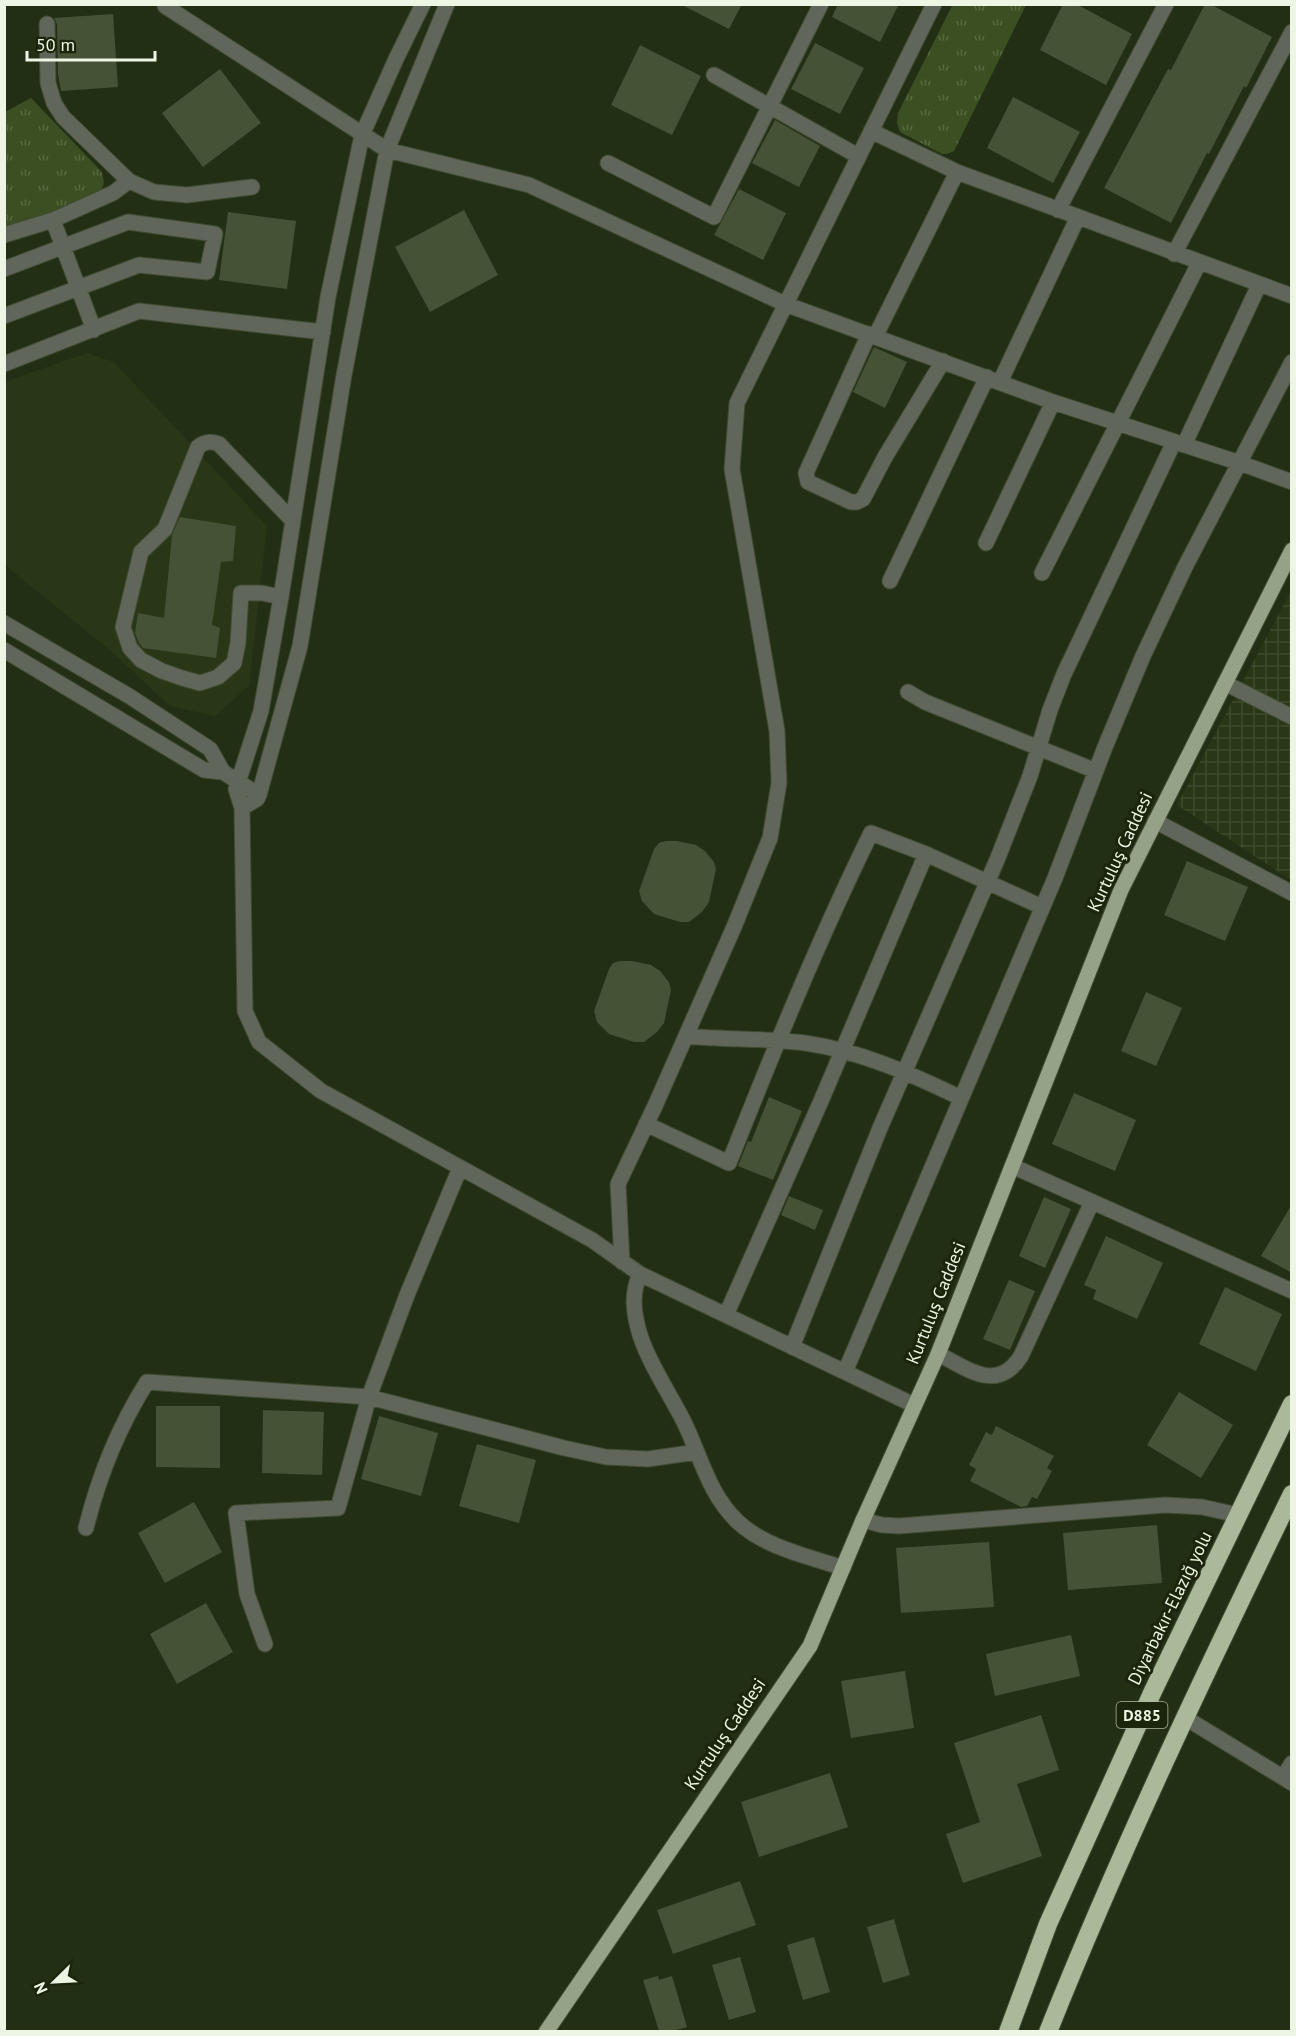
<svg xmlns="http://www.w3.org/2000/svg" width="1296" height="2036" viewBox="0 0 1296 2036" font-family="'PT Sans',sans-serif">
<defs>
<pattern id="industrial-grid" width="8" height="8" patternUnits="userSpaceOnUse" patternTransform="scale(1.5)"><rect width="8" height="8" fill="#293716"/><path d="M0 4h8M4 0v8" fill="none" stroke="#3e4b2c"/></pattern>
<pattern id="grass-tufts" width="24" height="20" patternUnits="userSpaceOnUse" patternTransform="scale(1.5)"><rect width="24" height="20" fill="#3c4f22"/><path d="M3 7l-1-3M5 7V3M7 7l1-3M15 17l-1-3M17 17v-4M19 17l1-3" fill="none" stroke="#586942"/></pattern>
</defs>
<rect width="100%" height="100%" fill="#232f15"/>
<!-- built -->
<path fill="#293716" d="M 87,353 L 114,362 L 267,526 L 249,686 L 215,716 L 170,706 L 112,652 L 5,565 L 4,382 Z"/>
<!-- industrial -->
<path fill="url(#industrial-grid)" d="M 1291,591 L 1291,880 L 1177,805 Z"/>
<!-- grass -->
<path fill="url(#grass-tufts)" d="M 953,4 L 1026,5 L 954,151 L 947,154 L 942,154 L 900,132 L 897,123 L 898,113 Z
M 31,98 L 101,171 C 106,182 104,189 95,196 L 5,231 L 5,112 Z"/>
<!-- building -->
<path fill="#455236" d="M 680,4 L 742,4 L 729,29 Z
M 838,4 L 899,4 L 880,42 L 832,17 Z
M 1063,4 L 1076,4 L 1132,34 L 1106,85 L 1040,50 Z
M 1205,4 L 1210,4 L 1272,37 L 1246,88 L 1244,86 L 1209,154 L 1207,153 L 1171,223 L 1104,188 L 1168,69 L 1171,70 Z
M 113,14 L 118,87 L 61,91 L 58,74 L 57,24 L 54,18 Z
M 815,43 L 864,68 L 840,114 L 791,89 Z
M 640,45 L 701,76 L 672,135 L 611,105 Z
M 220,69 L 261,123 L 203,167 L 162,113 Z
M 1013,97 L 1080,132 L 1053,183 L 987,148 Z
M 775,120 L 820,146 L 799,187 L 752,163 Z
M 739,189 L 786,213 L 763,260 L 714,235 Z
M 464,210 L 498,275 L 430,312 L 395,247 Z
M 228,212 L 296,221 L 287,289 L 219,280 Z
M 874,347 L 907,362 L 885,408 L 853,392 Z
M 180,517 L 236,526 L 233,561 L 221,562 L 212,625 L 220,628 L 216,658 L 143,648 L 139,643 L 135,633 L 138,613 L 164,618 L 172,535 Z
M 666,841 L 677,841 L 696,845 L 705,851 L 714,862 L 716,869 L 709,902 L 702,912 L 689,922 L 680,922 L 654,914 L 642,901 L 639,891 L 654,849 L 659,843 Z
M 1187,861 L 1248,887 L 1225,941 L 1164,915 Z
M 620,961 L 632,961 L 651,965 L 660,971 L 669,982 L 671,990 L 664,1023 L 657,1032 L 644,1042 L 634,1042 L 609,1034 L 597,1022 L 594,1011 L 609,969 L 613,963 Z
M 1146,992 L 1182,1008 L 1156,1066 L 1121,1051 Z
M 1074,1093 L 1136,1120 L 1115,1171 L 1052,1144 Z
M 769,1097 L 802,1111 L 773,1180 L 738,1166 L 748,1141 L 751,1142 Z
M 789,1196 L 823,1210 L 815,1230 L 781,1215 Z
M 1044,1197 L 1071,1209 L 1045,1268 L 1019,1256 Z
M 1292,1204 L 1292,1273 L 1261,1256 Z
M 1106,1236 L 1163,1263 L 1137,1319 L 1093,1299 L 1096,1290 L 1084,1285 Z
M 1009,1280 L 1035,1291 L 1010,1350 L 983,1339 Z
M 1225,1287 L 1282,1314 L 1256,1371 L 1199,1344 Z
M 1179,1392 L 1233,1425 L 1201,1478 L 1147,1445 Z
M 156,1406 L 220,1406 L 220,1468 L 156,1467 Z
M 263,1410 L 324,1412 L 322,1475 L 262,1473 Z
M 379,1416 L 438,1433 L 421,1496 L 361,1479 Z
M 996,1426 L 1054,1456 L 1047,1468 L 1052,1471 L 1037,1499 L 1032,1497 L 1027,1506 L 1021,1507 L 970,1481 L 976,1469 L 969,1465 L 986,1432 L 992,1435 Z
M 477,1444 L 536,1460 L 519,1523 L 459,1506 Z
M 194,1502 L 222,1552 L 165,1583 L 138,1533 Z
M 1157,1525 L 1162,1583 L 1068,1590 L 1063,1533 Z
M 989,1542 L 994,1607 L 901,1613 L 896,1548 Z
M 206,1603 L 233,1652 L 177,1684 L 150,1634 Z
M 1071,1635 L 1080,1676 L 995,1696 L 986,1654 Z
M 905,1671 L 914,1728 L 851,1738 L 841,1681 Z
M 1041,1715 L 1059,1770 L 1017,1784 L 1042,1856 L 963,1883 L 946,1834 L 980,1822 L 954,1743 Z
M 830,1773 L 848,1827 L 759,1857 L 741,1802 Z
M 740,1881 L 756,1925 L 673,1954 L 657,1910 Z
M 894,1919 L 910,1975 L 883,1983 L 867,1927 Z
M 814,1937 L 830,1992 L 803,2000 L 787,1945 Z
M 740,1957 L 756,2012 L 729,2020 L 712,1965 Z
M 658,1976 L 659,1980 L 672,1976 L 687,2027 L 673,2031 L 659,2031 L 643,1980 Z"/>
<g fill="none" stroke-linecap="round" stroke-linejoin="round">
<defs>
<path id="minor" d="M 423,4 L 396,59 L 362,135 L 328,297 L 281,597 L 261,711 L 236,789 L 242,808 L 245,1011 L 259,1042 L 321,1091 L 592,1240 L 640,1274 L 914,1405
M 165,6 L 387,150 L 529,185 L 785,304 L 1053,402 L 1240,463 L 1292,482
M 47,24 L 48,83 L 54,103 L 63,117 L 129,181 L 154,192 L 187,195 L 252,187
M 714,75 L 858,156
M 871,131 L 957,172 L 1292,296
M 608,163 L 714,217 L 821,4
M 1058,210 L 1166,4
M 53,220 L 94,330
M 4,235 L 53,220 L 113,193 L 129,181
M 1174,254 L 1292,32
M 4,269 L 128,222 L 215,234 L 207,272 L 139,265 L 4,316
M 869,334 L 806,473 L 808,482 L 851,502 L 857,502 L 863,499 L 885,457 L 943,361
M 875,337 L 957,172
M 4,364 L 139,311 L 323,332
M 1000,382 L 1078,217
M 1184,445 L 1259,285
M 986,543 L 1053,402
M 1042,573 L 1199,263
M 890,581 L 987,377
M 281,597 L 262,593 L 241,593 L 238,643 L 234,663 L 218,677 L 200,683 L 182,678 L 162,671 L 141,660 L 130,648 L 123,627 L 141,552 L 165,529 L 198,447 C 205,441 211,441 219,444 L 293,521
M 4,623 L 129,696 L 210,749 L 223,772
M 4,650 L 204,770 L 223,772 L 259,795
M 1225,683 L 1292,717
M 908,692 L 925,702 L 1096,771
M 242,808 L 257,799 L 259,795 L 300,646 L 344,375 L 387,150 L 447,4
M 1155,821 L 1292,893
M 686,1036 C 725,1040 766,1038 805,1043 C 861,1051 911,1074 961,1098
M 646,1124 L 729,1163 C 773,1052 818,941 871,833 L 926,854 L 1042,907
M 1012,1166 L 1292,1291
M 622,1262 L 618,1184 L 655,1106 L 734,927 L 770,838 L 779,783 L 777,731 L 732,469 L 737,403 L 934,4
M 640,1274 C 632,1292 633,1308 638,1328 C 645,1357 670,1394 684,1422 C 701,1457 709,1495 738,1522 C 766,1548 808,1556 843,1568
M 726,1315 L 821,1101 L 926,854
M 792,1347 L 880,1128 L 997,860 L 1030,776 L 1050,710 L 1064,674 L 1174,442
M 938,1354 C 967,1368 997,1394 1021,1356 L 1092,1202
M 845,1372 L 1055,878 L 1105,747 L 1143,656 L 1185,567 L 1292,362
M 863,1520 L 882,1525 L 899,1526 L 1165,1505 L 1202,1507 L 1238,1515
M 86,1528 C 99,1475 118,1428 147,1382 L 369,1397 L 564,1448 L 606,1457 L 648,1459 L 697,1452
M 265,1644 L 247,1594 L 236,1513 L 338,1508 L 369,1397 L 407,1295 L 460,1168
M 1184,1717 L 1292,1783
M 1283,1777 L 1292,1763"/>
<path id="major" d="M 546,2032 L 810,1646 L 863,1520 L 938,1354 L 1121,890 L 1292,550"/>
<path id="highway" d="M 1008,2032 L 1048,1924 L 1153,1691 L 1292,1404
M 1048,2032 C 1121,1849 1206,1671 1292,1494"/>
</defs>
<!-- minor casing -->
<use href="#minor" stroke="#3f4b32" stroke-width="17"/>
<!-- major casing -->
<use href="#major" stroke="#3f4b32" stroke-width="17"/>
<!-- highway casing -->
<use href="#highway" stroke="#3f4b32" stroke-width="20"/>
<!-- minor -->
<use href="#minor" stroke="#60665a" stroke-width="15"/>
<!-- major -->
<use href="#major" stroke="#95a288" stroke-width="15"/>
<!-- highway -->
<use href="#highway" stroke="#aab99a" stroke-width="18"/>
</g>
<g text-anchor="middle" stroke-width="6" stroke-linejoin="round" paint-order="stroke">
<!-- shield labels -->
<rect fill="#1a250b" stroke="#aeb7a3" stroke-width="1.5" x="1116.5" y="1702" width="51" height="26" rx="4.5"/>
<g font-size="16" font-weight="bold" fill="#edf5e4">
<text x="1142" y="1721">D885</text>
</g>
<!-- street labels -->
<g font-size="18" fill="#edf5e4" stroke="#1a250b">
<text transform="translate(1120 852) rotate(-65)" y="6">Kurtuluş Caddesi</text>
<text transform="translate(936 1303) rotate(-68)" y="6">Kurtuluş Caddesi</text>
<text transform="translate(1170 1608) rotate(-64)" y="6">Diyarbakır-Elazığ yolu</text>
<text transform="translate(725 1734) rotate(-56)" y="6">Kurtuluş Caddesi</text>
</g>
</g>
<!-- border -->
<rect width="1296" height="2036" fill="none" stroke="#edf5e4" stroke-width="12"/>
<!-- north arrow -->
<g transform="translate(54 1982) rotate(246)" stroke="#1a250b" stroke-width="4.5" paint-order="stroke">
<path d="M0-4.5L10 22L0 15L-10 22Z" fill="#edf5e4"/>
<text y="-9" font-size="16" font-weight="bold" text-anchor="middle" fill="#edf5e4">N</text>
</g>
<!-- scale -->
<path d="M27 51v9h128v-9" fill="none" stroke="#edf5e4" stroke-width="3"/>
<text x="36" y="51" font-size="18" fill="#edf5e4" stroke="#1a250b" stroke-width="4.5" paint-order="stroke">50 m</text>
</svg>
